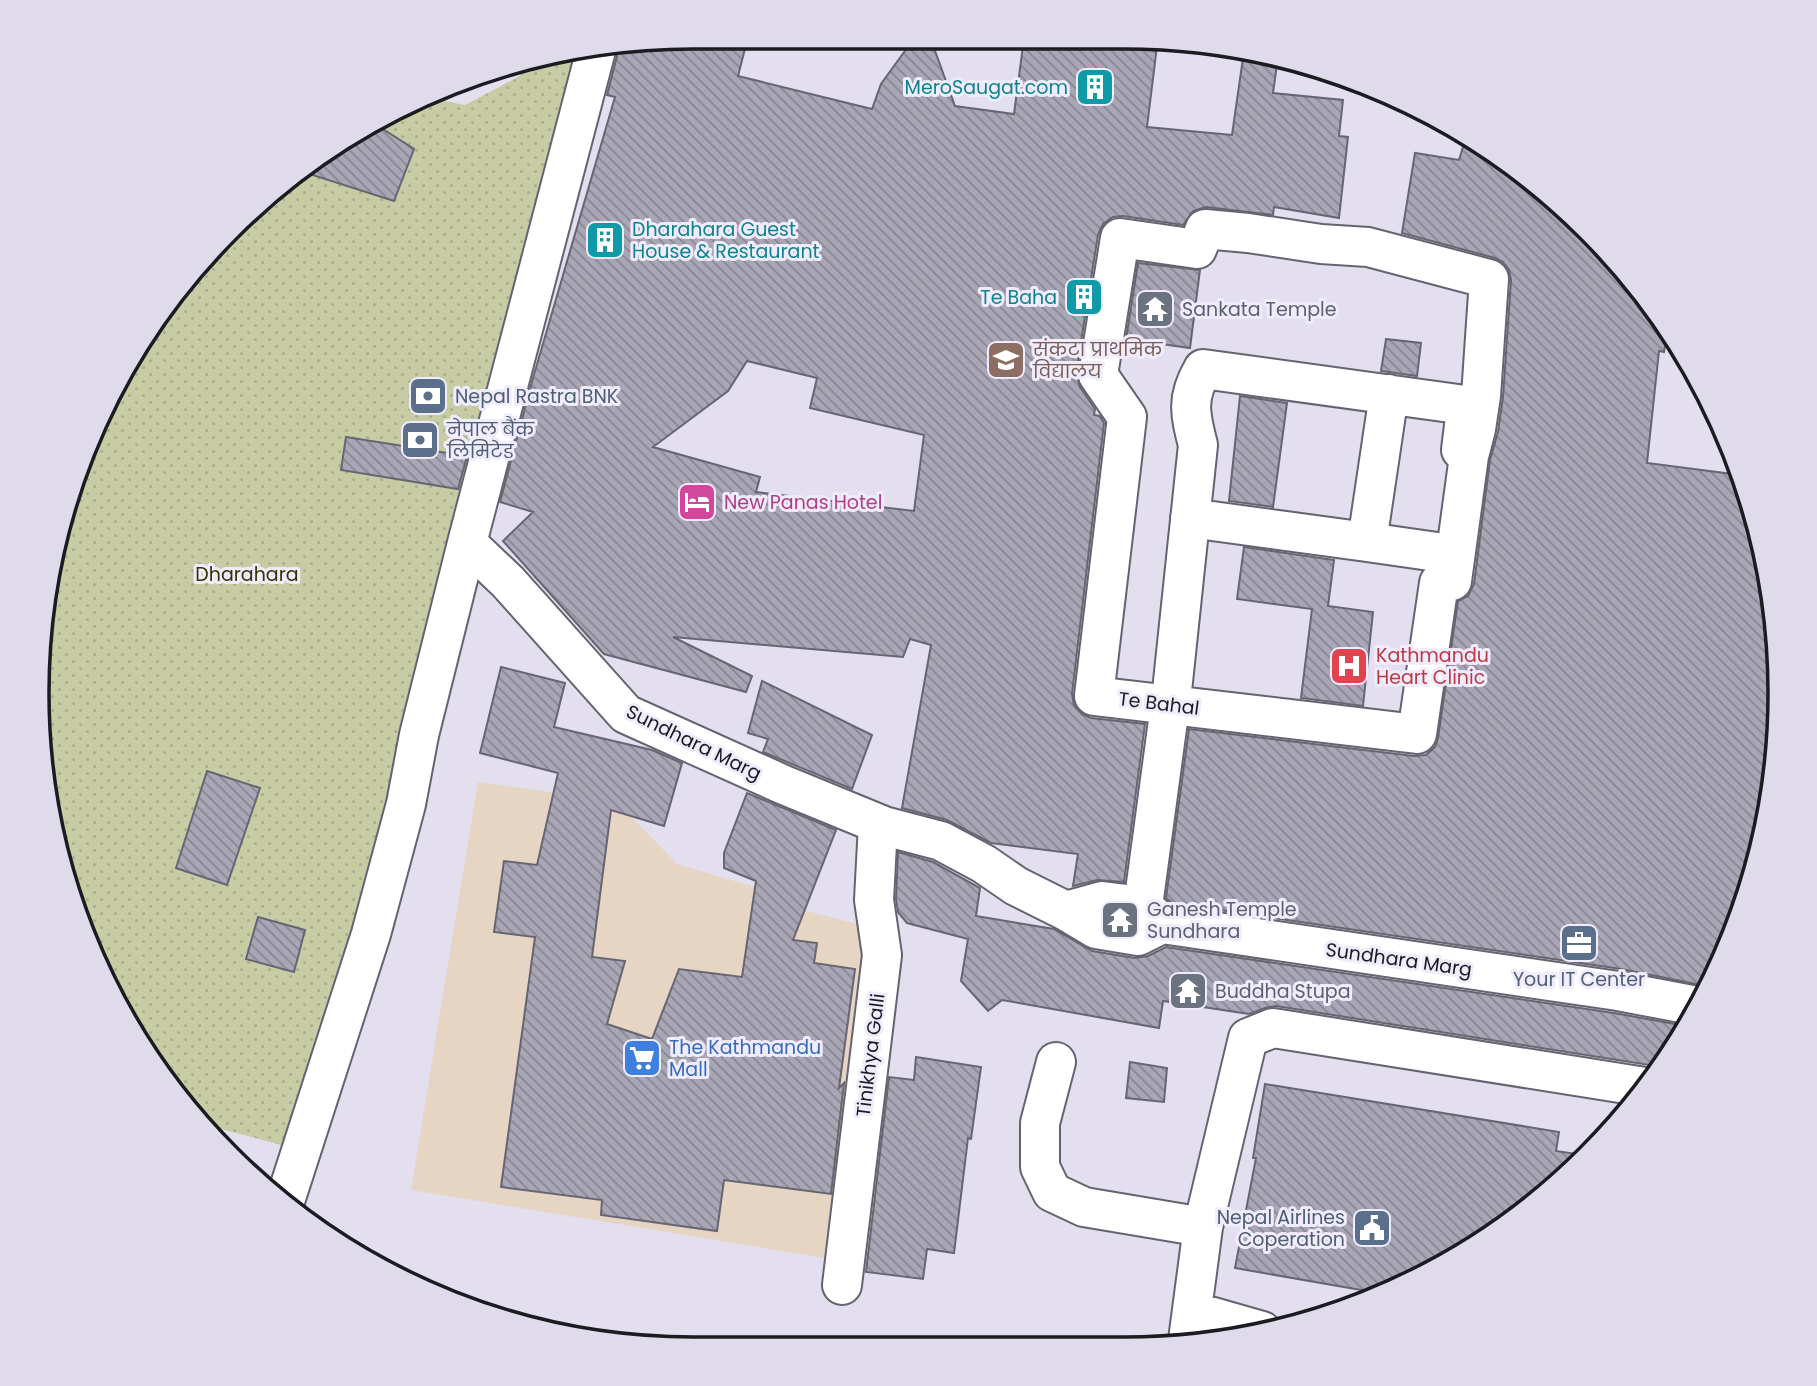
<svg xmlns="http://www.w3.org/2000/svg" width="1817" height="1386" viewBox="0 0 1817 1386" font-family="Poppins,'Noto Sans Devanagari',sans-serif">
<defs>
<pattern id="park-dots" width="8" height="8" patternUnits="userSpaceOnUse" patternTransform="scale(1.75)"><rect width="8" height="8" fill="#c8cca5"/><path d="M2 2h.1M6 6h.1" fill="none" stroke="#abaf8e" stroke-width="1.8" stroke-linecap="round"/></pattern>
<pattern id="building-back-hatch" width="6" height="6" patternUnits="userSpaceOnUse" patternTransform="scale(1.75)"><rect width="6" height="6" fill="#a9a6b5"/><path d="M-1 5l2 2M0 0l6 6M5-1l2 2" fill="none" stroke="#898693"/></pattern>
</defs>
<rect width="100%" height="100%" fill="#e3dfef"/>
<!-- commercial -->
<path fill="#e6d5c3" d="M 478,782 L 616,801 L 677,864 L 758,888 L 757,898 L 868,927 L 824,1258 L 411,1190 Z"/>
<!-- park -->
<path fill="url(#park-dots)" d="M 578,52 L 346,979 L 289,1147 L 202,1124 L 147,1057 L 71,904 L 37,693 L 59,524 L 124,365 L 229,229 L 365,125 L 429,98 L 465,105 L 518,77 L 542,57 Z"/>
<!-- building -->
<path fill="url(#building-back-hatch)" stroke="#686573" stroke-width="2" fill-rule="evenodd" d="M 693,37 L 748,37 L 738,76 L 872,109 L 881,84 L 915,37 L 930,37 L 955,106 L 1014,114 L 1024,38 L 1158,38 L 1147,127 L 1232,135 L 1244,51 L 1278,57 L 1273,93 L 1343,100 L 1339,136 L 1348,137 L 1339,218 L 1274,207 L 1273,215 L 1206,207 L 1193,211 L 1183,225 L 1123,216 L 1113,217 L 1103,224 L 1098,235 L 1076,373 L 1080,387 L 1095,409 L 1094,415 L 1100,416 L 1104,423 L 1072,694 L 1074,705 L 1082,714 L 1091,718 L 1145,724 L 1124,882 L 1097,880 L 1073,886 L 1078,854 L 991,843 L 947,820 L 902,808 L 931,645 L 910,639 L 903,657 L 673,637 L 752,676 L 746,692 L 604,654 L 503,541 L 533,512 L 500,502 L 533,378 L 615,97 L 607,95 L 617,56 L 617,47 ZM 747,361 L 817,378 L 810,408 L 924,435 L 914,511 L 756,492 L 760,477 L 653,447 L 728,391 Z
M 372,122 L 414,149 L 394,201 L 303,172 L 365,125 Z
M 1466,137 L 1523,172 L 1668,327 L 1664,352 L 1659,351 L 1647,463 L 1740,475 L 1768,565 L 1780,693 L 1768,821 L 1730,945 L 1707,987 L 1701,985 L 1621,969 L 1172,903 L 1166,898 L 1189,729 L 1414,756 L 1426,755 L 1435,747 L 1438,738 L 1458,601 L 1468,596 L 1474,584 L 1490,460 L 1498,432 L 1503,397 L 1511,280 L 1509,270 L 1503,262 L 1495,258 L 1402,233 L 1415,153 L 1459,160 Z
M 1138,263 L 1200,270 L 1190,348 L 1126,339 Z
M 1386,339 L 1421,343 L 1417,376 L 1381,371 Z
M 1240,396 L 1287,403 L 1273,507 L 1229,501 Z
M 346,437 L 467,456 L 458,489 L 341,470 Z
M 1244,547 L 1334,560 L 1328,606 L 1373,612 L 1363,706 L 1301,698 L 1312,609 L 1237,599 Z
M 501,667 L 565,683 L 554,727 L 652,750 L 682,763 L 664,826 L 611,810 L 592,957 L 625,961 L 607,1024 L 652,1039 L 679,969 L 742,977 L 756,881 L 724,868 L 724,853 L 747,793 L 836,830 L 793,940 L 817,943 L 814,963 L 855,969 L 839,1088 L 844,1083 L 831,1194 L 724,1180 L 717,1231 L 601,1215 L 602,1200 L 501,1187 L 535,937 L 494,932 L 504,861 L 537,865 L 558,773 L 480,753 Z
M 762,681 L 872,735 L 852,789 L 763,752 L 768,739 L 748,733 Z
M 207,771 L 260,788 L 227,885 L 176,868 Z
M 898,852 L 933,862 L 980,888 L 976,916 L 1054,929 L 1092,951 L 1135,958 L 1148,956 L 1166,947 L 1614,1013 L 1686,1026 L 1669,1058 L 1662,1067 L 1276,1006 L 1265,1008 L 1249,1014 L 1163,1001 L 1159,1028 L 1002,1000 L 988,1011 L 961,981 L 968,939 L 907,923 L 898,912 L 896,899 Z
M 258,917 L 305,930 L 294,972 L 246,959 Z
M 916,1057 L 981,1067 L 971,1139 L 968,1138 L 954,1253 L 927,1249 L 923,1279 L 866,1272 L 889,1077 L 914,1080 Z
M 1130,1062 L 1167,1068 L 1164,1102 L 1126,1098 Z
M 1265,1084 L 1559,1132 L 1556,1151 L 1589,1156 L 1488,1239 L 1378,1293 L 1235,1268 L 1256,1158 L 1253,1158 Z"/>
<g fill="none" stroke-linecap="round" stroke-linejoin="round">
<defs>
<path id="minor" d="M 596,50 L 467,543 L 508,582 L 626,714 L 784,785 L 884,826 L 941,841 L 984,864 L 1016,886 L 1066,911 L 1096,929 L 1138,936 L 1162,924 L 1618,991 L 1697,1006
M 1205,229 L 1248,233 L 1321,244 L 1368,247 L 1489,279 L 1481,396 L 1476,429 L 1469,456 L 1452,581 L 1439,583 L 1417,734 L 1094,696 L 1127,417 L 1098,375 L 1120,238 L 1197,249 Z
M 1190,518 L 1367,542 L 1389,394
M 1367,542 L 1444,553
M 1066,911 L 1102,901 L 1143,906
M 1162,924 L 1143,906 L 1172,691 L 1198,445 C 1190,414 1186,398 1203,369 L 1458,404 L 1465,417 L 1461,450
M 1056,1062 L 1040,1123 L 1040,1167 L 1052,1192 L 1084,1207 L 1203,1227
M 285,1201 L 371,934 L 406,804 L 419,735 L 467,543
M 842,1285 L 882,955 L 874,900 L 878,824
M 1192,1311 L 1262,1331
M 1188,1340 L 1203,1227 L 1248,1038 L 1273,1028 L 1645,1087"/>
</defs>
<!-- minor casing -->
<use href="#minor" stroke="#666371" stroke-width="42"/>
<!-- minor -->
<use href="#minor" stroke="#fff" stroke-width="38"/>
</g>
<!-- icons -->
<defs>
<symbol id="building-square" viewBox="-11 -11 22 22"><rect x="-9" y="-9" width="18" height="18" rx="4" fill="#0f9aa8" stroke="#f0ecfd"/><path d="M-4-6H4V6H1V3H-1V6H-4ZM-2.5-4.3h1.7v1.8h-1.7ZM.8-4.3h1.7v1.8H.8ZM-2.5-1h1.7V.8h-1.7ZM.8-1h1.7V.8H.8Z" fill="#fff"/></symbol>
<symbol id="temple-square" viewBox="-11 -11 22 22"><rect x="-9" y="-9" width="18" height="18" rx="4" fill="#6b7280" stroke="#f0ecfd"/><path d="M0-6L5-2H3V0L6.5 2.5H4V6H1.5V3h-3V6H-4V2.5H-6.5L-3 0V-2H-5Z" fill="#fff"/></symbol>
<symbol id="school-square" viewBox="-11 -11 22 22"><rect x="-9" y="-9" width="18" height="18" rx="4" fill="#8d6e63" stroke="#f0ecfd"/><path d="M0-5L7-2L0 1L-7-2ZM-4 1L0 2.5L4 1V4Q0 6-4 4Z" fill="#fff"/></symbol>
<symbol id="bank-square" viewBox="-11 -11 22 22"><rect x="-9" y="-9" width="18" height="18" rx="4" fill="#5c6f8a" stroke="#f0ecfd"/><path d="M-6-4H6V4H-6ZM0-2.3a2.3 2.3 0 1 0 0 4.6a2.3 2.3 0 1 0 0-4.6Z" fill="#fff"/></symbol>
<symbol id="hotel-square" viewBox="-11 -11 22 22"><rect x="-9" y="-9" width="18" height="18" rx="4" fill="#d1479c" stroke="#f0ecfd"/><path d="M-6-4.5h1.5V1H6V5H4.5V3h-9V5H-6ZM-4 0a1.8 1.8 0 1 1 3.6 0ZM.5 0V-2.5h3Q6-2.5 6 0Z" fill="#fff"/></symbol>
<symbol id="hospital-square" viewBox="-11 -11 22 22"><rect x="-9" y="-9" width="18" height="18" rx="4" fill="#e0444e" stroke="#f0ecfd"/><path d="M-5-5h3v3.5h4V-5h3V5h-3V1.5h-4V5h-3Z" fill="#fff"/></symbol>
<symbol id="office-square" viewBox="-11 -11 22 22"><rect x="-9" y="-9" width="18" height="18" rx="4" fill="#5c6f8a" stroke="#f0ecfd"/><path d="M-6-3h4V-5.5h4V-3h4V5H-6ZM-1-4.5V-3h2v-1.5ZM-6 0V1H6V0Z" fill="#fff"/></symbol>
<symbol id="supermarket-square" viewBox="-11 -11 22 22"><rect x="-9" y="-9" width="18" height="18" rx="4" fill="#3f7fe0" stroke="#f0ecfd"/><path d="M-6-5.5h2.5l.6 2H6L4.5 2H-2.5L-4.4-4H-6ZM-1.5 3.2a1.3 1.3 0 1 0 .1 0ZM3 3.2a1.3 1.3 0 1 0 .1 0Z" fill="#fff"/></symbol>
<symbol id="civic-square" viewBox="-11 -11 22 22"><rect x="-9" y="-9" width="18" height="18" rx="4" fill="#5c6f8a" stroke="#f0ecfd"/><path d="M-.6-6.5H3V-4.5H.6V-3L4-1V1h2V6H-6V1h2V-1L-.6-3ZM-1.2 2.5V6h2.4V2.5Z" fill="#fff"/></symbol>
</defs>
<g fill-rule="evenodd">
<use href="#building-square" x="1073" y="65" width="44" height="44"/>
<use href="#building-square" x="583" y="218" width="44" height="44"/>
<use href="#building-square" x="1062" y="275" width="44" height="44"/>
<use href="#temple-square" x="1133" y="287" width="44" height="44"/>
<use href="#school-square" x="984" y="338" width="44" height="44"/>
<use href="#bank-square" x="406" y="374" width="44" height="44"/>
<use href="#bank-square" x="398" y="418" width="44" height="44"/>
<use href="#hotel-square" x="675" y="480" width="44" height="44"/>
<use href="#hospital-square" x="1327" y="644" width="44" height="44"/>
<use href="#temple-square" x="1098" y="898" width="44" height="44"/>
<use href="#office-square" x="1557" y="921" width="44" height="44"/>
<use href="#temple-square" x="1166" y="969" width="44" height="44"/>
<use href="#supermarket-square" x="620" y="1036" width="44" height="44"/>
<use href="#civic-square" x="1350" y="1206" width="44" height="44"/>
</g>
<g text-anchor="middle" stroke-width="6" stroke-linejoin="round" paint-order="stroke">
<!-- culture labels -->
<g font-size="19" fill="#0d838f" stroke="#f0ecfd" text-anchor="end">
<text x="1068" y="94">MeroSaugat.com</text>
<text x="632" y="236" text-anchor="start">Dharahara Guest<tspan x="632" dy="22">House &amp; Restaurant</tspan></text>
<text x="1057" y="304">Te Baha</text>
</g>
<!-- worship labels -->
<g font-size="19" fill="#5b616d" stroke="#f0ecfd" text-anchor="start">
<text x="1182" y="316">Sankata Temple</text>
<text x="1147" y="916">Ganesh Temple<tspan x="1147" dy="22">Sundhara</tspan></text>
<text x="1215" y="998">Buddha Stupa</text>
</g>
<!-- education labels -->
<g font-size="19" fill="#785e54" stroke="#f0ecfd" text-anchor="start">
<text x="1033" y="356">संकटा प्राथमिक<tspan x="1033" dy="22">विद्यालय</tspan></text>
</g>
<!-- service labels -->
<g font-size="19" fill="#4e5e75" stroke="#f0ecfd" text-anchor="start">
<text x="455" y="403">Nepal Rastra BNK</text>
<text x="447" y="436">नेपाल बैंक<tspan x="447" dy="22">लिमिटेड</tspan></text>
<text x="1579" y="986" text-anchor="middle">Your IT Center</text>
<text x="1345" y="1224" text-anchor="end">Nepal Airlines<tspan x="1345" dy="22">Coperation</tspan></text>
</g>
<!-- hotel labels -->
<g font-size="19" fill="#b23c85" stroke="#f0ecfd" text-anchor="start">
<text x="724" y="509">New Panas Hotel</text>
</g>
<!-- park labels -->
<g font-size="19" fill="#333500" stroke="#f0ecfd">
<text x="247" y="581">Dharahara</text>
</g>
<!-- health labels -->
<g font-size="19" fill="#be3a42" stroke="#f0ecfd" text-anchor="start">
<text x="1376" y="662">Kathmandu<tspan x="1376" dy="22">Heart Clinic</tspan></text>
</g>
<!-- street labels -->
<g font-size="19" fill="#1c1b21" stroke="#f0ecfd">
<text transform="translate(1159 703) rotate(7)" y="7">Te Bahal</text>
<text transform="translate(694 742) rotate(26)" y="7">Sundhara Marg</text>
<text transform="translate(1399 959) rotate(8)" y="7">Sundhara Marg</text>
<text transform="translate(870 1055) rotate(-83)" y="7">Tinikhya Galli</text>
</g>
<!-- shop labels -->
<g font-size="19" fill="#366cbe" stroke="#f0ecfd" text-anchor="start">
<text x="669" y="1054">The Kathmandu<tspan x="669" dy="22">Mall</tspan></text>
</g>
</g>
<!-- crop -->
<path d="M0 0H1817V1386H0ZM693 49H1124A644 644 0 0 1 1768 693V693A644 644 0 0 1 1124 1337H693A644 644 0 0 1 49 693V693A644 644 0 0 1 693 49Z" fill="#dfdbeb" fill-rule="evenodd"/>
<path fill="none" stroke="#1c1b21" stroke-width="3.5" d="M693 49H1124A644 644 0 0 1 1768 693V693A644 644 0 0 1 1124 1337H693A644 644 0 0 1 49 693V693A644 644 0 0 1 693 49Z"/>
</svg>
